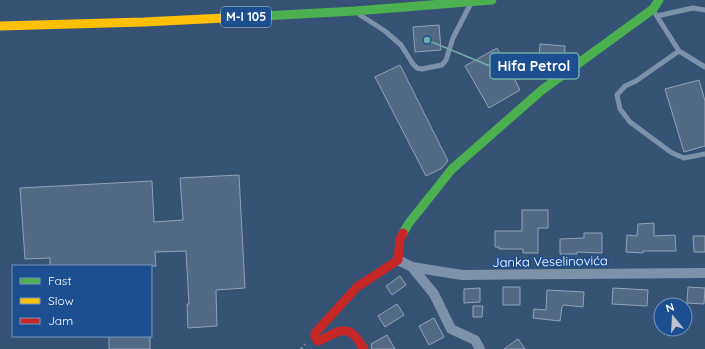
<svg xmlns="http://www.w3.org/2000/svg" width="705" height="349" viewBox="0 0 705 349" font-family="Quicksand,sans-serif">
<rect width="100%" height="100%" fill="#365274"/>
<!-- building -->
<path fill="#526984" stroke="#92a2b6" d="M 439,25 L 441,50 L 415,52 L 413,27 Z
M 540,44 L 565,46 L 564,61 L 539,60 Z
M 497,48 L 506,64 L 522,56 L 531,72 L 515,80 L 520,90 L 489,108 L 465,66 Z
M 400,65 L 448,161 L 442,168 L 426,176 L 375,77 Z
M 699,80 L 705,101 L 705,146 L 684,152 L 665,89 Z
M 239,175 L 245,288 L 216,290 L 217,326 L 188,328 L 187,304 L 189,304 L 186,251 L 155,252 L 156,266 L 50,266 L 50,258 L 25,259 L 20,188 L 152,181 L 154,222 L 183,220 L 180,178 Z
M 522,210 L 548,210 L 548,228 L 538,228 L 538,253 L 523,253 L 523,249 L 499,249 L 499,247 L 495,247 L 495,231 L 522,231 Z
M 654,223 L 654,236 L 675,235 L 676,251 L 643,251 L 643,253 L 626,252 L 627,235 L 637,236 L 638,224 Z
M 584,233 L 602,233 L 602,253 L 577,252 L 577,254 L 560,254 L 560,239 L 584,238 Z
M 693,236 L 705,236 L 705,252 L 694,252 Z
M 400,276 L 406,285 L 392,295 L 386,286 Z
M 503,287 L 520,287 L 520,305 L 503,305 Z
M 688,287 L 705,288 L 704,304 L 687,303 Z
M 480,288 L 480,302 L 464,303 L 464,289 Z
M 613,288 L 648,290 L 647,306 L 612,304 Z
M 547,290 L 584,292 L 583,307 L 564,305 L 562,307 L 560,321 L 533,318 L 534,309 L 546,310 Z
M 397,304 L 404,315 L 385,327 L 378,316 Z
M 473,306 L 483,306 L 482,317 L 473,317 Z
M 434,318 L 444,337 L 429,345 L 419,326 Z
M 387,335 L 395,349 L 372,349 L 371,344 Z
M 109,336 L 150,336 L 150,349 L 109,349 Z
M 518,339 L 525,349 L 504,349 Z"/>
<g fill="none" stroke-linecap="round" stroke-linejoin="round">
<!-- path -->
<path stroke="#7d92a8" stroke-width="2" stroke-dasharray="2 3" stroke-linecap="butt" d="M 301,349 L 305,344"/>
<!-- lane -->
<path stroke="#7d92a8" stroke-width="5" d="M 653,10 L 679,51 L 705,67
M 360,15 L 385,31 L 401,45 L 413,64 L 417,68 L 422,69 L 442,65 L 446,60 L 453,38 L 470,5
M 657,16 L 693,8 L 705,10
M 679,51 L 636,81 L 625,86 L 617,95 L 620,109 L 630,122 L 672,153 L 684,158 L 705,154"/>
<!-- street -->
<path stroke="#7d92a8" stroke-width="10" d="M 398,260 L 412,267 L 462,275 L 705,273
M 412,267 L 434,294 L 451,329 L 475,340 L 480,349"/>
<!-- fast -->
<path stroke="#4caf50" stroke-width="9" d="M 224,18 L 355,11 L 492,0
M 403,233 L 409,223 L 452,169 L 542,90 L 653,9 L 659,0"/>
<!-- slow -->
<path stroke="#ffc107" stroke-width="9" d="M 0,26 L 144,22 L 224,18"/>
<!-- jam -->
<path stroke="#c62828" stroke-width="9" d="M 364,349 C 356,336 350,325 333,334 C 328,336 324,339 318,341 L 315,337 L 315,333 L 357,287 L 398,260 L 400,239 L 403,233"/>
</g>
<g text-anchor="middle" stroke-width="3.5" stroke-linejoin="round" paint-order="stroke">
<!-- shield labels -->
<rect fill="#1b4f8f" stroke="#bbcadd" stroke-width="1" x="221" y="7" width="50" height="20" rx="3"/>
<g font-size="12" font-weight="bold" fill="#fff">
<text x="246" y="21">M-I 105</text>
</g>
<!-- street labels -->
<g font-size="13" fill="#fff" stroke="#1b4f8f">
<text transform="translate(550 261) rotate(-1)" y="5">Janka Veselinovića</text>
</g>
</g>
<!-- callouts -->
<path fill="none" stroke="#6fada8" stroke-width="1.5" d="M427 40L490 66"/>
<circle fill="#6fada8" stroke="#1b4f8f" stroke-width="1.5" cx="427" cy="40" r="4"/>
<rect fill="#1b4f8f" stroke="#6fada8" stroke-width="1.5" x="490" y="53" width="89" height="26" rx="4"/>
<g font-size="14" text-anchor="middle" font-weight="bold" fill="#fff">
<text x="534" y="71">Hifa Petrol</text>
</g>
<!-- legend -->
<rect x="12" y="265" width="140" height="72" fill="#1b4f8f" stroke="#7695bc"/>
<rect x="20" y="278" width="20" height="6" fill="#4caf50" stroke="#7695bc"/>
<text x="48" y="285" font-size="12" fill="#ffffff">Fast</text>
<rect x="20" y="298" width="20" height="6" fill="#ffc107" stroke="#7695bc"/>
<text x="48" y="305" font-size="12" fill="#ffffff">Slow</text>
<rect x="20" y="318" width="20" height="6" fill="#c62828" stroke="#7695bc"/>
<text x="48" y="325" font-size="12" fill="#ffffff">Jam</text>
<!-- north arrow -->
<g transform="translate(673 317) rotate(342)"><circle r="19" fill="#1b4f8f" stroke="#7695bc"/>
<path d="M0-3L7 15L0 10L-7 15Z" fill="#b9c2ce"/>
<text y="-6" font-size="11" font-weight="bold" text-anchor="middle" fill="#ffffff">N</text>
</g>
</svg>
